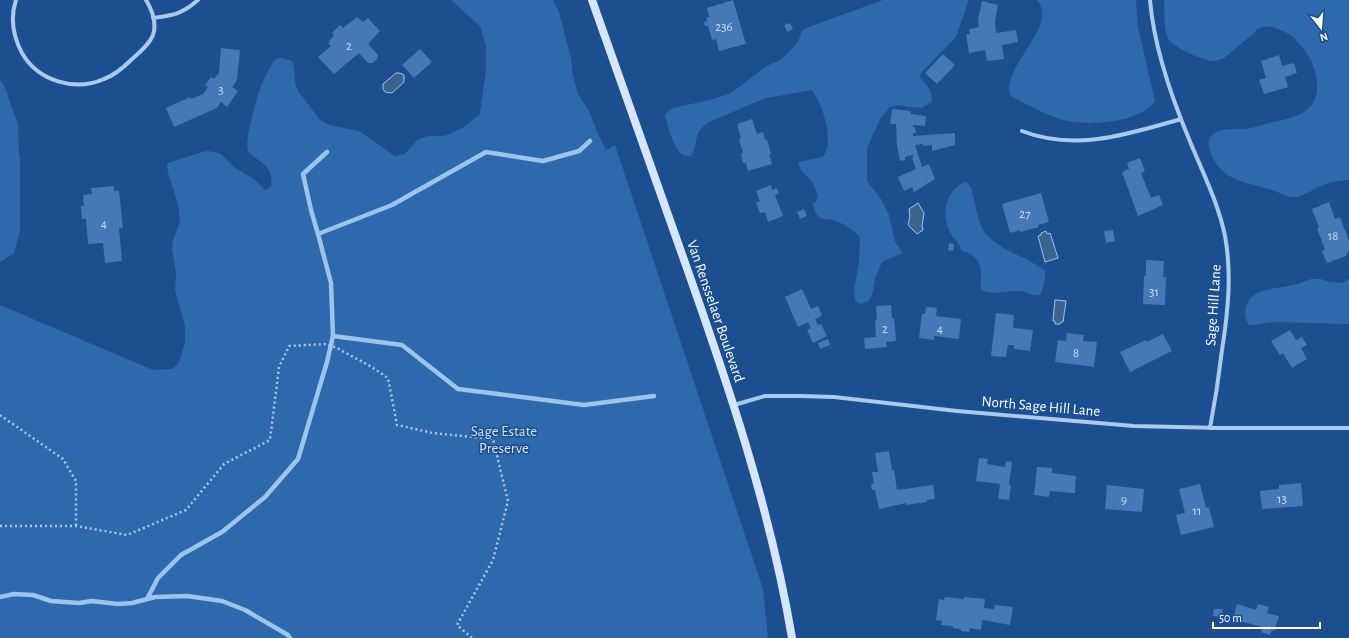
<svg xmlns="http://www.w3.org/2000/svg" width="1349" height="638" viewBox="0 0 1349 638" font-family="'Alegreya Sans',sans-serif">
<rect width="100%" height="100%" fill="#1b4f8f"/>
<!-- green -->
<path fill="#2e69ad" d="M 451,0 L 553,0 L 559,12 L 571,58 L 573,75 L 578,94 L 589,111 L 598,134 L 606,150 L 615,145 L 763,589 L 768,638 L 0,638 L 0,305 L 153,370 L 172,369 L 179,363 L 185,342 L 185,326 L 175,290 L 176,273 L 172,249 L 173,239 L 178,228 L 180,219 L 178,204 L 168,173 L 167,165 L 168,163 L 206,151 L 215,152 L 221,154 L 235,168 L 254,179 L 265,190 L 271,187 C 273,170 267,166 254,157 C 252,155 249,154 248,150 C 244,142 257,95 262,84 C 265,76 270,68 274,60 C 280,56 286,59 292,61 L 294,67 L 295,82 L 298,91 L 320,120 L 329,125 L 359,131 L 395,156 L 405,154 L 417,140 L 428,136 L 444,136 L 461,129 L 479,115 L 480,112 L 486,71 L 486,46 L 480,26 Z
M 883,0 L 969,0 L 956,37 L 921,73 L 920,78 C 928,85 932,91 932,102 L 922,108 L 910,107 L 899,105 L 890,107 L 880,119 L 867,148 L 867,181 L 881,199 L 889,215 L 895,242 L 903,253 L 882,262 L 875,279 L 873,292 L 869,301 L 861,304 L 858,303 L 855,300 L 854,290 L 859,263 L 860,237 C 853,230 843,223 833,220 C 828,219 824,220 820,218 C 815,214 814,209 813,203 L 816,201 L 818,195 L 813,183 L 801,170 L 798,162 L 823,157 C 835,140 823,106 812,90 L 766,98 L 709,122 C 691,134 700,142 691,156 C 674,159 669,127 665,116 L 668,111 L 673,108 L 710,100 L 731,93 L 746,82 L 765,67 L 780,60 L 787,54 L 798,42 L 802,31 L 806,28 Z
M 1037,0 L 1136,0 L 1138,27 L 1155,101 C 1143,122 1089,126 1068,121 C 1048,116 1028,105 1011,96 C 999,68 1060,26 1037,0 Z
M 1164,0 L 1349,0 L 1349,180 C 1342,181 1335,181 1328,183 C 1319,186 1302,197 1295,197 C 1287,197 1282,194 1275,191 C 1248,182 1219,182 1210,150 C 1208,145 1208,138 1213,134 C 1221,127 1236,130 1245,129 C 1253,128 1261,125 1269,123 C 1292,118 1319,114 1317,84 C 1316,69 1311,57 1301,46 C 1298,43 1296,39 1293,37 C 1290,34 1286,33 1282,31 C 1272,26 1261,23 1253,34 L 1224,58 C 1221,60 1216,61 1212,61 C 1201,59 1173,48 1168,38 C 1163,27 1165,12 1164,0 Z
M 0,80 L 4,85 L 18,124 L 19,154 L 20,159 L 20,231 L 14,253 L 0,262 Z
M 965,182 L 968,183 L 971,188 C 974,199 978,221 983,230 C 990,243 1013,253 1026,259 C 1033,262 1037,267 1045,270 C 1046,274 1043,291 1041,294 C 1036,298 1027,292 1022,291 C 1009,290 993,296 981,290 C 980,284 981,280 981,274 C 981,261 973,253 962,251 C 960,248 959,243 956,240 C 954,237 953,239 952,236 C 941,217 943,192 965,182 Z
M 1311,279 L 1321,279 L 1329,282 L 1343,283 L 1349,279 L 1349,324 L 1274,322 C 1266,323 1258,325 1249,325 C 1243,316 1244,303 1253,296 C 1263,288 1281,288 1293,285 C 1299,284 1305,281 1311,279 Z"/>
<!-- water -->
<path fill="#3c6290" stroke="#9cc4f0" d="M 396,73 L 400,73 L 404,75 L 404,82 L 392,93 L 385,92 L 383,89 L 383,84 Z
M 918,203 L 924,213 L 922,226 L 923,230 L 917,234 L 908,225 L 910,216 L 909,209 Z
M 1046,231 L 1047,234 L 1050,233 L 1058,258 L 1045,262 L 1038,236 L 1041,235 L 1041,233 Z
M 1055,300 L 1066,301 L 1063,322 L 1061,322 L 1060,324 L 1055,324 L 1055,321 L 1053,321 Z"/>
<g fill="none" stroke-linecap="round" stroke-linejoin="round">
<!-- stream -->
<path stroke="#9cc4f0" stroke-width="4.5" d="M 318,234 L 311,210 L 303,174 L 327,152
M 333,336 L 402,345 L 458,389 L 584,405 L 654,396
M 0,597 L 14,594 L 33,595 L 51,601 L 79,603 L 92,601 L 118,604 L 132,603 L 155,597 L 187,596 L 222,601 L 245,610 L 288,635 L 290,638
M 147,599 L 158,578 L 181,555 L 222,532 L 265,497 L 298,459 L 327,362 L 333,336 L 331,283 L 318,234 L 392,205 L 486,152 L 543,161 L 579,151 L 590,141"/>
</g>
<!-- building -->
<path fill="#4478b7" d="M 733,0 L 746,44 L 719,51 L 716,39 L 712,40 L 708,26 L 705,26 L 704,22 L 707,21 L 706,18 L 709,17 L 707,8 Z
M 982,1 L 998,5 L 995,21 L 996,33 L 1016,30 L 1018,42 L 1002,45 L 1004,59 L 987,61 L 985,50 L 969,53 L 966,34 L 970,34 L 969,29 L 979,27 L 978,20 Z
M 357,17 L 363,22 L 368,18 L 380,31 L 368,44 L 378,55 L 377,59 L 373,63 L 368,63 L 359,53 L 334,74 L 318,57 L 331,46 L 328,43 L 330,42 L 329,41 L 334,36 L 332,33 L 340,25 L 343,28 Z
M 790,23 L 793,29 L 787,32 L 784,25 Z
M 221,48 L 240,50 L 237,80 L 232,87 L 238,91 L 227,107 L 221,102 L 217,108 L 174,127 L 166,108 L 190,97 L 191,99 L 203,94 L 208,87 L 205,85 L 211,77 L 214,79 L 219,73 Z
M 420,49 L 432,62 L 414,78 L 402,65 Z
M 943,54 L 955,65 L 937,84 L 925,73 Z
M 1279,55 L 1282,66 L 1294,63 L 1297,73 L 1285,77 L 1288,87 L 1264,94 L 1259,80 L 1266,78 L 1261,61 Z
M 892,109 L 911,111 L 911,114 L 926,116 L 925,126 L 913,125 L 913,128 L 915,127 L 916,133 L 913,133 L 913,136 L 955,133 L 955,145 L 932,151 L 932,145 L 923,146 L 923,144 L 915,145 L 922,167 L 929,164 L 935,179 L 914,192 L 912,187 L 904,191 L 898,177 L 916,169 L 912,158 L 913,158 L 913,155 L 905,157 L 905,160 L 900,161 L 897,145 L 896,124 L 890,124 Z
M 752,119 L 757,134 L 763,132 L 765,140 L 767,139 L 771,154 L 769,155 L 772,164 L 748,171 L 746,163 L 743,163 L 741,153 L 743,153 L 739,139 L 741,138 L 737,124 Z
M 1140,158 L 1145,171 L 1141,173 L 1151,198 L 1159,195 L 1163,205 L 1138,216 L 1122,172 L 1129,169 L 1127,163 Z
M 771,185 L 772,190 L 777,188 L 779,193 L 775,195 L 783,216 L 768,222 L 765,212 L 760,213 L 756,202 L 760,201 L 756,191 Z
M 114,186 L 114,191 L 119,191 L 123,228 L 119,228 L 122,261 L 105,263 L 103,243 L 88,244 L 86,219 L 82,219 L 81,206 L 84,206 L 83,195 L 92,194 L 91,188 Z
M 1041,193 L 1049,222 L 1038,225 L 1039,227 L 1020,232 L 1020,230 L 1010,233 L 1002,204 Z
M 1329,202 L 1335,219 L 1340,217 L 1349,241 L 1349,250 L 1346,256 L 1327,263 L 1322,251 L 1325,250 L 1317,228 L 1319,227 L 1312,209 Z
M 804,209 L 807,216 L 800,219 L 797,212 Z
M 1113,230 L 1115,241 L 1106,243 L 1104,231 Z
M 949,243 L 954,244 L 953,251 L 948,250 Z
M 1146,260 L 1164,261 L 1163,277 L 1166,277 L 1165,305 L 1143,304 L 1144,276 L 1146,276 Z
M 802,289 L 811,309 L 818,306 L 822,316 L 815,319 L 818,325 L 821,324 L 827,336 L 813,343 L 807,330 L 811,328 L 808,322 L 798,327 L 785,297 Z
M 891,305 L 892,319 L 894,318 L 896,341 L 886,342 L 887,347 L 865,349 L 864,338 L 876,337 L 875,320 L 877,320 L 876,306 Z
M 926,307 L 937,308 L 936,316 L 961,319 L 959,339 L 934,336 L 934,340 L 919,338 L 922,314 L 925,314 Z
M 996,313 L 1014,315 L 1013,328 L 1033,330 L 1030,351 L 1014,349 L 1014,345 L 1008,345 L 1006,357 L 991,356 Z
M 1290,330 L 1296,340 L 1302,337 L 1307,345 L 1301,348 L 1307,359 L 1292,368 L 1283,353 L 1280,355 L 1271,341 Z
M 1067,333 L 1084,335 L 1083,341 L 1097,342 L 1094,367 L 1055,362 L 1058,340 L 1066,341 Z
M 1163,334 L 1172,351 L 1130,372 L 1120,352 L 1146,340 L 1147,342 Z
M 828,339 L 830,345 L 820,349 L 818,343 Z
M 889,451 L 892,470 L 894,470 L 897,490 L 933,485 L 935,499 L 927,500 L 927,502 L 906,505 L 906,503 L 879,509 L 875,490 L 872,490 L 871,484 L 874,484 L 872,472 L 878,472 L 875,453 Z
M 979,458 L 988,459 L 987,464 L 1005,467 L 1006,461 L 1012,462 L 1009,485 L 1011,486 L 1009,500 L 998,499 L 1000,484 L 976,481 Z
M 1037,467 L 1052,468 L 1052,473 L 1076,476 L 1075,493 L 1050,491 L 1049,497 L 1034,495 Z
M 1301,483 L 1303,506 L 1262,509 L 1260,491 L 1279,489 L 1279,485 Z
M 1200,484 L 1206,508 L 1209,507 L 1214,527 L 1181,535 L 1176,515 L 1185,513 L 1179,489 Z
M 1107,485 L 1144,489 L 1142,512 L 1105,509 Z
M 945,597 L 964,599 L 964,597 L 985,599 L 984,608 L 994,609 L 995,605 L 1013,607 L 1010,625 L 982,620 L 981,630 L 970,628 L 969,632 L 961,631 L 961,629 L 953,628 L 953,626 L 941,625 L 942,621 L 936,620 L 939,599 L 944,600 Z
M 1237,604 L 1256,610 L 1258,604 L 1269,607 L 1267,613 L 1279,616 L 1274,631 L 1272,630 L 1270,635 L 1261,632 L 1262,627 L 1233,619 Z
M 1214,609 L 1223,609 L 1222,617 L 1213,616 Z"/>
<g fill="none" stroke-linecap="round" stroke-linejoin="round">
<!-- path -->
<path stroke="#a9c9ee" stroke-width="2.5" stroke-dasharray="2 3" stroke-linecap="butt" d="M 0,415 L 63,459 L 76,481 L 76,526
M 0,526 L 76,526 L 127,535 L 186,510 L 224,464 L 270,440 L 279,367 L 289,346 L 327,344 L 337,348 L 370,366 L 388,378 L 397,425 L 433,433 L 493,439 L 508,501 L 493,560 L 457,625 L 472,638"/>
<!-- street -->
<path stroke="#a9c9ee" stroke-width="4" d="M 16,0 C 10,18 13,36 22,53 C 38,81 75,92 104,79 C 115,75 123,68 131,60 C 139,53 149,45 153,35 C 157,23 152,10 146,0
M 1150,0 C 1154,48 1171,96 1189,139 C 1202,171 1218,202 1225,236 C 1232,274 1228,312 1222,350 C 1219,376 1215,402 1210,428
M 153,18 C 174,15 182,14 198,0
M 1022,131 C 1076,152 1128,134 1181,119
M 734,405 L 765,396 L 801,396 L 834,397 L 957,411 L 1134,426 L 1221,428 L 1349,428"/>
<!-- secondary -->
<path stroke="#d6e6fa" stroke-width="8" d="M 592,0 C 622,86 653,171 683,257 C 727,381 770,507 792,638"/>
</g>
<g text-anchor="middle" stroke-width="3" stroke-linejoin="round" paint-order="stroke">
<!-- number labels -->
<g font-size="13" fill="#d0dded">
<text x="724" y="31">236</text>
<text x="349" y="50">2</text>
<text x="221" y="94">3</text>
<text x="1025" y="218">27</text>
<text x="104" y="228">4</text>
<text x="1333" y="240">18</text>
<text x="1154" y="296">31</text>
<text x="885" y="333">2</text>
<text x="940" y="333">4</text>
<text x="1076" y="357">8</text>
<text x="1282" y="503">13</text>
<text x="1124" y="504">9</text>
<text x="1197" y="515">11</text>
</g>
<!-- street labels -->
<g font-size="15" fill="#fff" stroke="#1b4f8f">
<text transform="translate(1213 305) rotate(-86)" y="5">Sage Hill Lane</text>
<text transform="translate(716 311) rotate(71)" y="5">Van Rensselaer Boulevard</text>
<text transform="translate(1041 406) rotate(5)" y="5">North Sage Hill Lane</text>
</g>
<!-- park labels -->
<g font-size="15" fill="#cfe3fa" stroke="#1b4f8f">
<text x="504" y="436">Sage Estate<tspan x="504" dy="17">Preserve</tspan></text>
</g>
</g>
<!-- north arrow -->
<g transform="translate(1321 28) rotate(163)" stroke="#1b4f8f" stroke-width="3" paint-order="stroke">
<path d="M0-3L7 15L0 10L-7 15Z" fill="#ffffff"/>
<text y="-6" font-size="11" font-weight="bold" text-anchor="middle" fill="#ffffff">N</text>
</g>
<!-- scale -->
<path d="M1213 622v6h107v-6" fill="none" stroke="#ffffff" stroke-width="2"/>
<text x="1219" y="622" font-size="12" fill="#ffffff" stroke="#1b4f8f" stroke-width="3" paint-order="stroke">50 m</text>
</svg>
